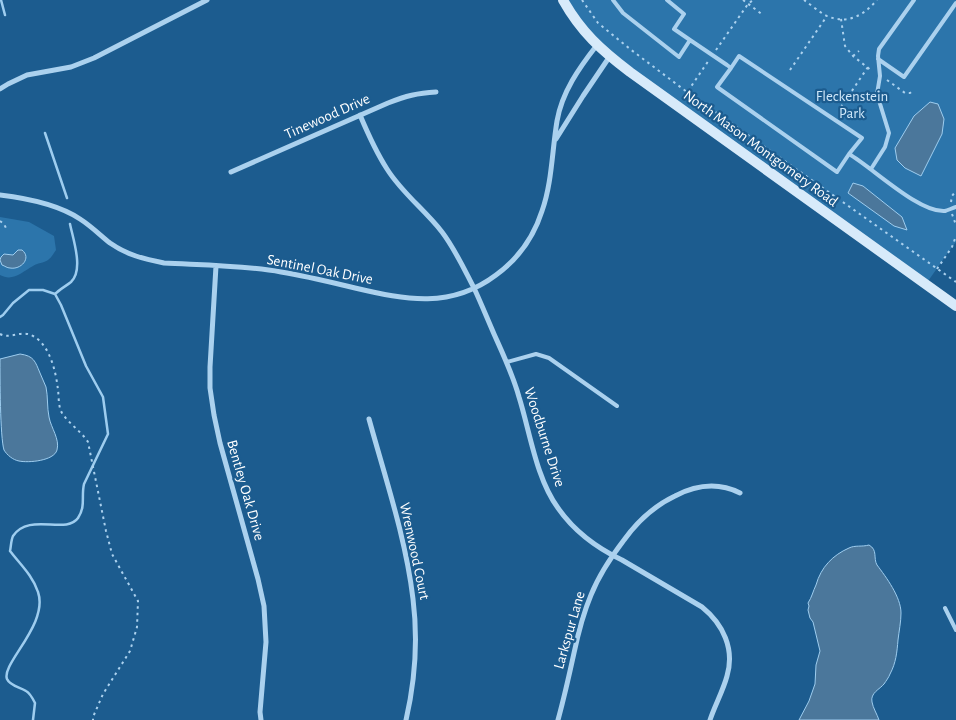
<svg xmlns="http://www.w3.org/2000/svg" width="956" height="720" viewBox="0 0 956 720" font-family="'Alegreya Sans',sans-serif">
<rect width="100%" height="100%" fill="#1c5c8f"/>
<!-- green -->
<path fill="#2c75ab" d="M 563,0 L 956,0 L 956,242 L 952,247 L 926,284 L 602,50 Z
M 0,217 L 29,222 L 54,236 L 56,250 C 54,253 51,258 48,260 C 44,263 37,263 33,266 C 22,272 13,282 0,275 Z"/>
<!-- water -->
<path fill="#4b779b" stroke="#9ecdef" d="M 930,102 L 938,104 L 944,119 L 942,134 L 921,176 L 905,168 L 897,160 L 895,148 L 914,116 Z
M 853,183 L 863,186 L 902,217 L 907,230 L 894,226 L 848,193 Z
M 18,250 L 22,250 C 32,258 21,270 10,268 C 7,268 5,266 2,265 L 0,260 L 1,257 L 4,254 L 13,255 Z
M 20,354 C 34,356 35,361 40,373 C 42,378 44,382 46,387 C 48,396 47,408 49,417 C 51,428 60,439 57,450 C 54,461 28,463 19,461 C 13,460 7,455 4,450 C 0,437 0,377 0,359 Z
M 869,545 C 878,550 873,558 877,565 C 886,577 901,597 901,613 C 901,622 899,631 898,640 C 897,652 896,663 890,674 C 889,677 886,681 884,684 C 880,689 870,693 872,702 C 873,708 877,714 879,720 L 799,720 L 809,701 L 815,684 L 816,665 L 820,651 L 813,622 L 810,618 L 808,610 L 809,606 L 808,603 C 812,597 813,591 816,585 C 821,567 833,555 849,548 C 855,545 862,547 869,545 Z"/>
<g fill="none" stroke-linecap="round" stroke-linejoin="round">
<!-- stream -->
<path stroke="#9ecdef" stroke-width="2.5" d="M 1,0 L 5,15
M 45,133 L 67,198
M 55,294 C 60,289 66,286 71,282 C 84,270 73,239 70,224
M 0,317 L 3,315 L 13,303 L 29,290 L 43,290 L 55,294 L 61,305 L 86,366 L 103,397 L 108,434 L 84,484 C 81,497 86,506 78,518 C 66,535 29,512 13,536 C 11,540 11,547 10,551 C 20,564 33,576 38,592 C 49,624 1,664 7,679 C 10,686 20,687 26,691 C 30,693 33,699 35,703 L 33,720"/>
<!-- path -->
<path stroke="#abd1ee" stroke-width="2" stroke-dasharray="2.5 4" stroke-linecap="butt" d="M 582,0 L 598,23 L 630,49 L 687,92 L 956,282
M 743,0 L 763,15
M 804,0 C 811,5 819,12 827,16 C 848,25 864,15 877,0
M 841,19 L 845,46 L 853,56 L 872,71
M 716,50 L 748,4 L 753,0
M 853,56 L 859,51
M 790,70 L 827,16
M 887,80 L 905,93 L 910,93 L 914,90
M 688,91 L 709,60
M 841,107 L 868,67
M 951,202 L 952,196 L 956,191
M 952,214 L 956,225
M 0,221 L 4,224 L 6,228
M 937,269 L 952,247 L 956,236
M 0,334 C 11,340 21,329 33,336 C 50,345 56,372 58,390 C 59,397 58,406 62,413 C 69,424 81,431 88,442 L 106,531 L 112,554 L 138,601 L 137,627 L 130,651 L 103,694 L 93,717 L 93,720"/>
<!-- lane -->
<path stroke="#abd1ee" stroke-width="4" d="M 613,0 L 623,13 L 679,57 L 690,40 L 727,65 L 731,68 L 717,87 L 837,172 L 849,154 C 873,168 919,213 945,211 C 948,210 953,208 956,207
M 667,0 L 684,14 L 674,29 L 690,40
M 878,59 L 904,77 L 956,3
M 731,68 L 739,56 L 862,138 L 849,154
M 871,169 L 885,147 L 889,133 L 877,94 L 880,76 L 878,56 L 879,49 L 914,0
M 507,362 L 536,354 L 549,358 L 617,406
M 945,608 L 956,630"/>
<!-- street -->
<path stroke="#abd1ee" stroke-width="5" d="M 0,89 L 8,84 L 27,75 L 71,67 L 94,58 L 207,0
M 360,115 C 368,134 376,152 387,169 C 402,193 425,210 442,232 C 455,249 464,269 474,288 C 481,303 487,318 494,334 C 503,354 513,375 519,397 C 530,432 536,478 558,508 C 574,531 597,548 622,560 L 702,607 C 723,624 735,649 727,676 C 723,691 715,705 710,720
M 556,139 L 583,96 L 610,56
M 231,172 L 388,103 C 406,96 417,93 436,92
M 0,195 C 25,198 59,205 80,219 C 91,226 100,235 110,243 C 127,255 144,259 164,263 C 202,265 242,265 281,272 C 306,276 330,282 355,288 C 406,300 451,309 496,275 C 518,259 534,236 542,211 C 552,183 552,151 557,121 C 562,92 579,68 597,45
M 216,266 L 210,367 L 210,388 L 214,415 L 220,443 L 258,579 L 264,606 L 266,642 L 260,712 L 261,720
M 369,419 C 385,477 406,539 413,599 C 418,639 415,681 406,720
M 558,720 C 564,698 569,676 574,653 C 578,634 583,614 591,595 C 599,575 611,557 624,540 C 637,522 654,506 675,496 C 696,485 718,482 740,493"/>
<!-- secondary -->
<path stroke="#d7eafa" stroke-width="10" d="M 563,0 C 581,32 601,50 630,72 L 956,306"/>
</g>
<g text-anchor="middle" stroke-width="4.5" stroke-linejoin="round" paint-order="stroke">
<!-- park labels -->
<g font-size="15" fill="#d0e8fa" stroke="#1c5c8f">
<text x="852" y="101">Fleckenstein<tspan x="852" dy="17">Park</tspan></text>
</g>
<!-- street labels -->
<g font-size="15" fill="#fff" stroke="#1c5c8f">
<text transform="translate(327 116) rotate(-24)" y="5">Tinewood Drive</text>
<text transform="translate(761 148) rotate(36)" y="5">North Mason Montgomery Road</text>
<text transform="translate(320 269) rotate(11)" y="5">Sentinel Oak Drive</text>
<text transform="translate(545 437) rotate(72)" y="5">Woodburne Drive</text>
<text transform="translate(246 490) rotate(74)" y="5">Bentley Oak Drive</text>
<text transform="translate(415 551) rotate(78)" y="5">Wrenwood Court</text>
<text transform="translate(569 630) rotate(-74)" y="5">Larkspur Lane</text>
</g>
</g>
</svg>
